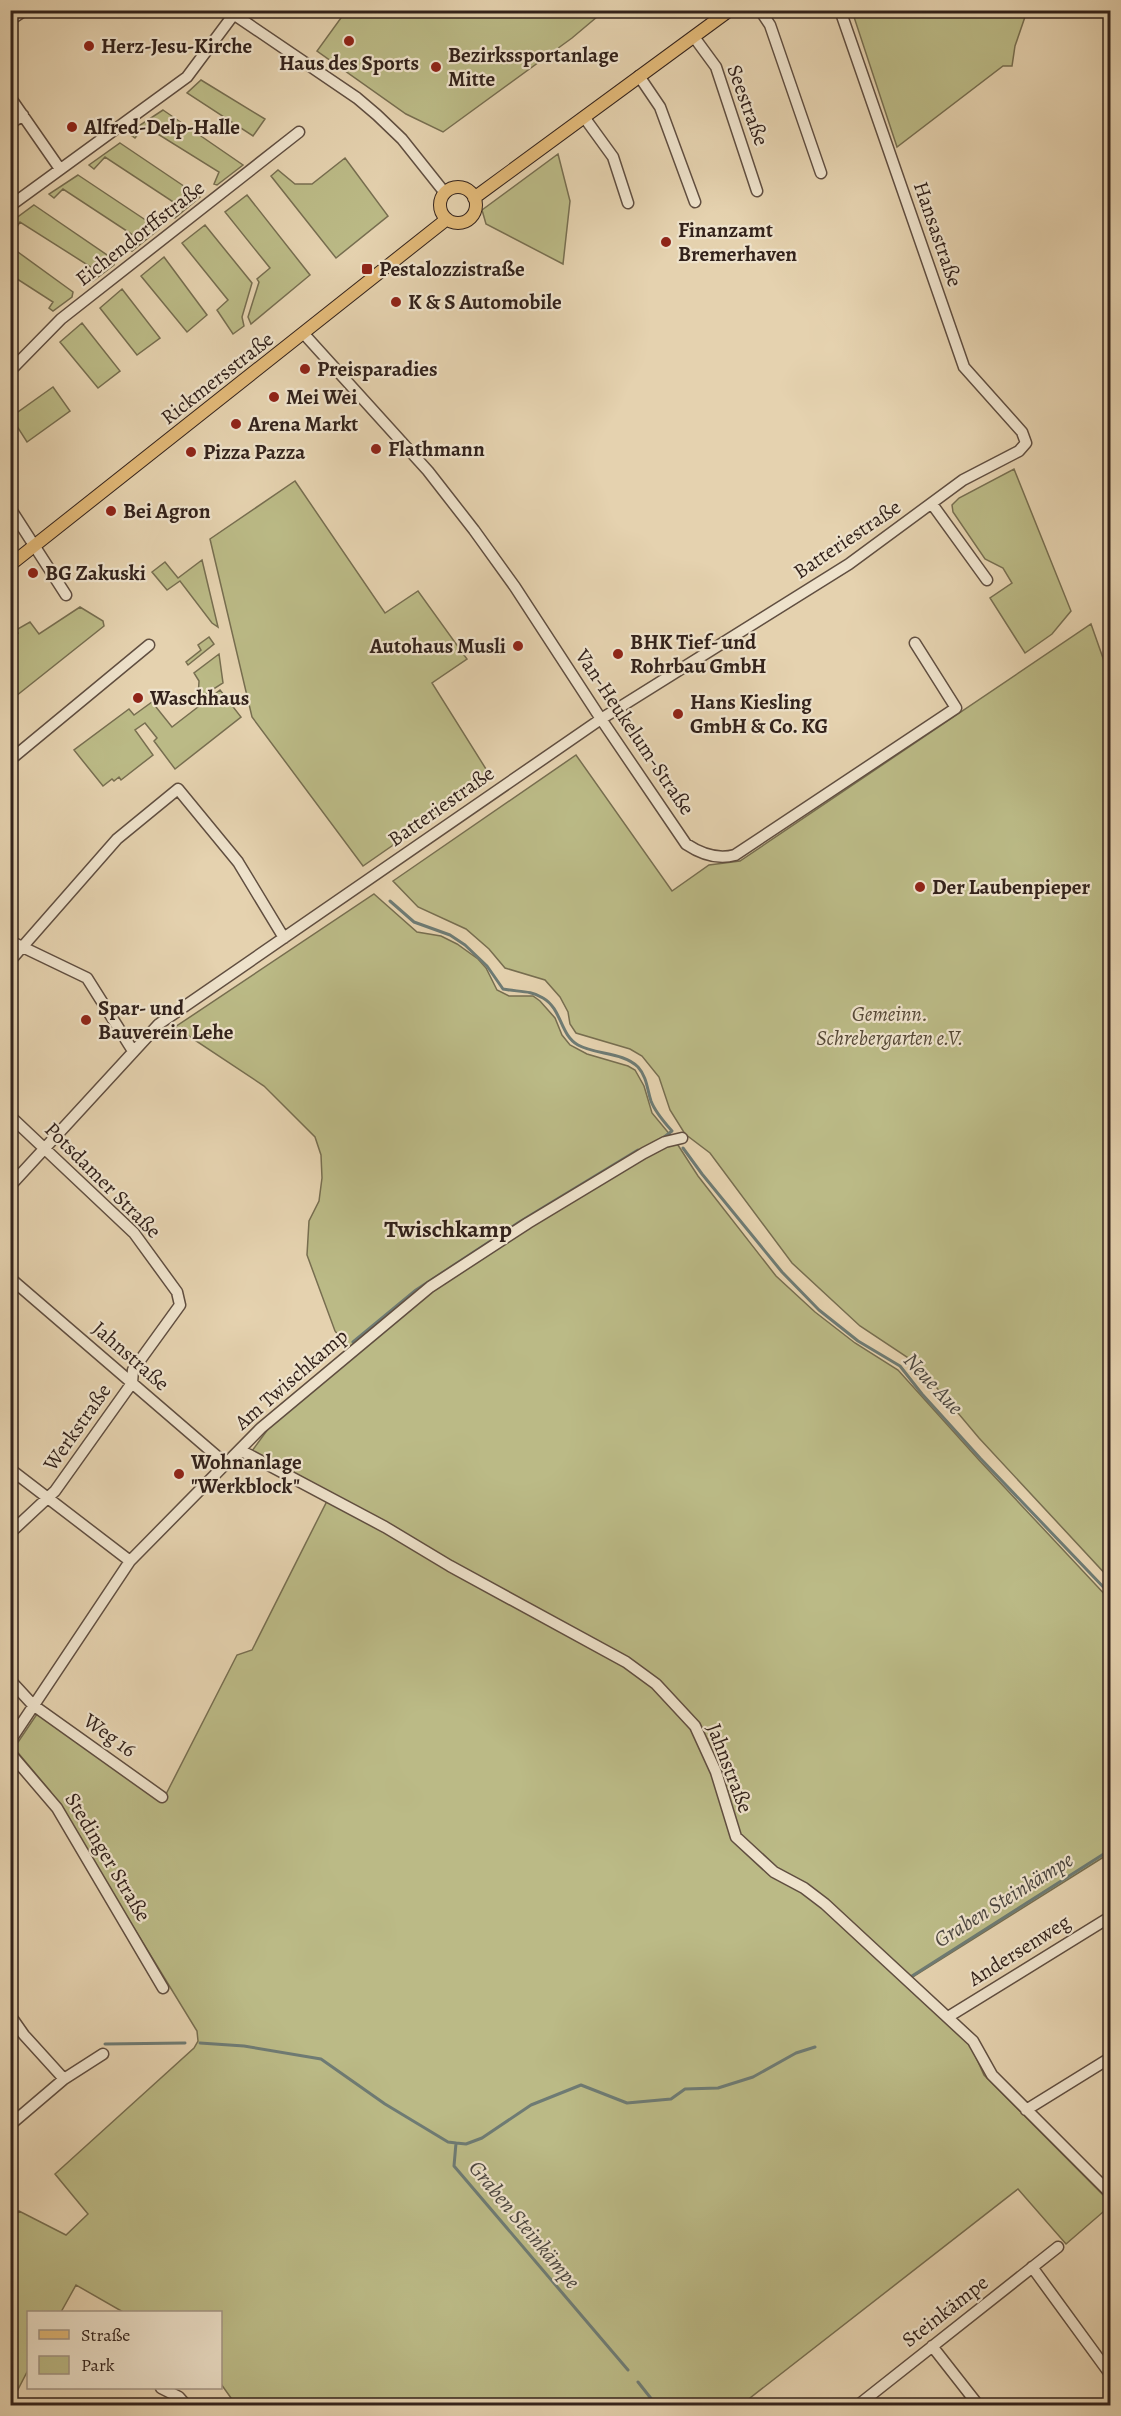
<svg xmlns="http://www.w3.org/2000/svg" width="1121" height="2416" viewBox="0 0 1121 2416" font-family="Alegreya,serif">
<rect width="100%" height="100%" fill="#e5d2af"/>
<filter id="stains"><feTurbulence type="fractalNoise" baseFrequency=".00333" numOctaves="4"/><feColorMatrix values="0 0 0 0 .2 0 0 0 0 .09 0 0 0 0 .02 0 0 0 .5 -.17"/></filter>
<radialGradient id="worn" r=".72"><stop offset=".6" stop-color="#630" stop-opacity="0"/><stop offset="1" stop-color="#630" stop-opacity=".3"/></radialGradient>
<!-- green -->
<path fill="#bbba86" stroke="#776e50" stroke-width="1.5" d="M 346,11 L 346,10 L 604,11 L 572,38 L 443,132 L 406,114 L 317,51 Z
M 852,11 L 852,10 L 1027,11 L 1015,46 L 1012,66 L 1003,66 L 897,147 Z
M 201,80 L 265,119 L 253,136 L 187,93 Z
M 163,110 L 243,165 L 217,185 L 214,184 L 219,172 L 145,126 L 135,138 L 128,133 Z
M 120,143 L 200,197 L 175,218 L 171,217 L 178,205 L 105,157 L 94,169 L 89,165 Z
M 558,154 L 570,201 L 563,264 L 486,224 L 482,210 Z
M 345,158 L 388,216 L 336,258 L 271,176 L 278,170 L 295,184 L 312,184 Z
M 78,175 L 159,229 L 132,251 L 128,249 L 136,237 L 63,189 L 54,198 L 49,194 Z
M 247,195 L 310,275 L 251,324 L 248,317 L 259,282 L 257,279 L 270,268 L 225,212 Z
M 34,205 L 113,259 L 114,265 L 93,281 L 89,280 L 94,269 L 20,222 L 13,233 L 11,231 L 11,222 Z
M 205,225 L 252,283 L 242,317 L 244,326 L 233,334 L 217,310 L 228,300 L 182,243 Z
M 11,247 L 73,292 L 72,297 L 53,311 L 49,308 L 53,302 L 11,275 Z
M 164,257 L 207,315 L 187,332 L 141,276 Z
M 122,289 L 160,338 L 137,355 L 100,308 Z
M 82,323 L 120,371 L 98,388 L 60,342 Z
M 53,387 L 70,411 L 27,442 L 11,417 Z
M 1014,469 L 1071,611 L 1052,634 L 1025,653 L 990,598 L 1012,583 L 1003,568 L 985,559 L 953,512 L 952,505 L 959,498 Z
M 295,481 L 385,613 L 418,591 L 467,659 L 432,683 L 491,777 L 363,866 L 252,717 L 210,539 Z
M 202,560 L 218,627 L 212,623 L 180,581 L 167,590 L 152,572 L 165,562 L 178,578 Z
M 80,607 L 103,621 L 104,626 L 11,700 L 11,639 L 18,633 L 16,630 L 30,622 L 39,634 Z
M 1091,624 L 1110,678 L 1110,1579 L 979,1438 L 916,1363 L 860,1326 L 792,1263 L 710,1153 L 685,1134 L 670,1110 L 659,1077 L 642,1056 L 630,1049 L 576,1033 L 570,1024 L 568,1012 L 560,997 L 545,980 L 505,968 L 489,949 L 466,929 L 418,907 L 393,881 L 576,755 L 672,891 L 709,865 L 740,861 Z
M 209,637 L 214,644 L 188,665 L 186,662 L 201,650 L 198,645 Z
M 219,654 L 223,683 L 198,699 L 199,681 L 194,673 Z
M 220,690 L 241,717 L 175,769 L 154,741 L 157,738 L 145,723 L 135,730 L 153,755 L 121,780 L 119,777 L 114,781 L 112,779 L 103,786 L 74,750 L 129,709 L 134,715 L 152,702 L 172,727 Z
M 374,894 L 417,932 L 441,936 L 457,944 L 478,959 L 486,968 L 497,990 L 509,996 L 533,996 L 540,1001 L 555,1018 L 562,1035 L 570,1045 L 587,1054 L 628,1066 L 635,1070 L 644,1086 L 652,1113 L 676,1142 L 698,1176 L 776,1276 L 815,1312 L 855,1343 L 898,1370 L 979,1460 L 1110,1600 L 1110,1853 L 911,1978 L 902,1981 L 971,2046 L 984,2075 L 1110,2202 L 1110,2206 L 1066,2244 L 1018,2189 L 741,2405 L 236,2405 L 221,2384 L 220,2312 L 123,2312 L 76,2285 L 61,2312 L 28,2312 L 28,2370 L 11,2403 L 11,2222 L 19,2211 L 66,2235 L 88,2214 L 55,2174 L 194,2048 L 198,2041 L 197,2031 L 50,1791 L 14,1748 L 37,1714 L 162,1802 L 237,1655 L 252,1650 L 331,1493 L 252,1451 L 268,1429 L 354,1355 L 335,1331 L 307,1255 L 309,1221 L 319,1201 L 322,1178 L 321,1155 L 315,1137 L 264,1086 L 175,1027 Z"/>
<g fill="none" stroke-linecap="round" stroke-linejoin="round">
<!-- stream -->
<path stroke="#6e7b74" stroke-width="3" d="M 390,901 L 414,922 L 450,935 L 465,945 L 487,966 L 503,989 C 517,992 531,990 543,998 C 562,1009 560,1035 578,1045 C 596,1055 623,1052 638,1067 C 647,1077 647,1089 651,1101 C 655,1112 664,1122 672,1131 L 663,1138
M 683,1148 L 702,1174 L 782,1272 L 819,1310 L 858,1341 L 900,1366 L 922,1394 L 980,1458 L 1110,1594
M 353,1342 L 416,1290 L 521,1221 L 638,1150
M 912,1976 L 1110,1850
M 200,2043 L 244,2046 L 321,2059 L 385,2104 L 448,2142 L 456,2143
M 105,2044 L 185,2043
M 628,2370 L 454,2166 L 456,2143 L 466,2144 L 482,2138 L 531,2105 L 581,2085 L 627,2103 L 671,2099 L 685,2089 L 718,2088 L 753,2077 L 796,2053 L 815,2047
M 638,2382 L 657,2406"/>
<defs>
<path id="minor" d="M 760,10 L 770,25 L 821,173
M 229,11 L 357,98 L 377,115 L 402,139 L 445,193
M 10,20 L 25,10
M 694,37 L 716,67 L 757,191
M 639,76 L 660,107 L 695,202
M 10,97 L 60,169
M 584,117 L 613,157 L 628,203
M 10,124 L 23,115
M 10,206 L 187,77 L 234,14
M 304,334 L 428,471 L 474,530 L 515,587 L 601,719 L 686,844 C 701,854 717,860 735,855 L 956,708 L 915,643
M 10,371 L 61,319 L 299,132
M 932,504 L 987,580
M 10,508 L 66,595
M 10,760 L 149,645
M 10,941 L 87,978 L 133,1051
M 10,961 L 117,839 L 178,789 L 238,862 L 284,938
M 10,1116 L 134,1233 L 177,1292 L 180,1305 L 133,1370 L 132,1383 L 55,1491 L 10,1533
M 10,1186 L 159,1024 L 601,719 L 849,564 L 963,480 L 1019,451 L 1026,443 L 1022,432 L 964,367 L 840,10
M 10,1278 L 226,1464
M 240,1450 L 385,1527 L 450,1566 L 626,1662 L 656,1684 L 695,1726 L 716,1772 L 736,1837 L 774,1872 L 804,1888 L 825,1904 L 973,2041 L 992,2075 L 1110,2193
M 10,1469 L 130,1561
M 10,1680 L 33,1705 L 162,1797
M 10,1741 L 130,1561 L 261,1428 L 430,1287 L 528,1223 L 644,1153 L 665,1142 L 682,1138
M 10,1753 L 57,1808 L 163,1988
M 10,2015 L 24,2035 L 64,2079
M 948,2017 L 1110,1917
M 1026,2110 L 1110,2058
M 10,2125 L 64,2079 L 103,2054
M 1032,2267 L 1110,2374
M 932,2346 L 979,2406
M 161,2388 L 179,2397 L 187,2406
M 857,2406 L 1058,2247"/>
<path id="major" d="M440 205a18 18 0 1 1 36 0a18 18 0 1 1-36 0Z
M 474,198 L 730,10
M 10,565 L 447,219"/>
</defs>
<!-- minor casing -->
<use href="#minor" stroke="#604e40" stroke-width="13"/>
<!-- major casing -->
<use href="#major" stroke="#33221b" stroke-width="14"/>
<!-- minor -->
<use href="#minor" stroke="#eee2cb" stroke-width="10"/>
<!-- major -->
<use href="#major" stroke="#e2b978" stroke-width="12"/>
</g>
<!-- markers -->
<g fill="#8f2418" stroke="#eee2cb" stroke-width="2">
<circle cx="349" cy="41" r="6"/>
<circle cx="89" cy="46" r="6"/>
<circle cx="436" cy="67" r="6"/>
<circle cx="72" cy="127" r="6"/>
<circle cx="666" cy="242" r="6"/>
<rect x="361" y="263" width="12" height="12" rx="3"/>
<circle cx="396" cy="302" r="6"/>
<circle cx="305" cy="369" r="6"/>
<circle cx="274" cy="397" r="6"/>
<circle cx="236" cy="424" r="6"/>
<circle cx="376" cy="449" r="6"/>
<circle cx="191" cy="452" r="6"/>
<circle cx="111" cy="511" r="6"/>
<circle cx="33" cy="573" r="6"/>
<circle cx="518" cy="646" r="6"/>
<circle cx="618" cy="654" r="6"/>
<circle cx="138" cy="698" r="6"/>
<circle cx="678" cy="714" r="6"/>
<circle cx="920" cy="887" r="6"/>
<circle cx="86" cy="1020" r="6"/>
<circle cx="179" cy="1474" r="6"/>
</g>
<g text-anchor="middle" stroke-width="4.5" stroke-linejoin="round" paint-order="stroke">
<!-- poi labels -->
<g font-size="21" font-weight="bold" fill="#33221b" stroke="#eee2cb" text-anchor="start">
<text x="101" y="53">Herz-Jesu-Kirche</text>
<text x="448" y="62">Bezirkssportanlage<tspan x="448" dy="24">Mitte</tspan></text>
<text x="349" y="70" text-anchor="middle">Haus des Sports</text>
<text x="84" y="134">Alfred-Delp-Halle</text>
<text x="678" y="237">Finanzamt<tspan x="678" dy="24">Bremerhaven</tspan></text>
<text x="379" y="276">Pestalozzistraße</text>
<text x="408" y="309">K &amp; S Automobile</text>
<text x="317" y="376">Preisparadies</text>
<text x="286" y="404">Mei Wei</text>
<text x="248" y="431">Arena Markt</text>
<text x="388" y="456">Flathmann</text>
<text x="203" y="459">Pizza Pazza</text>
<text x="123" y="518">Bei Agron</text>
<text x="45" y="580">BG Zakuski</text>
<text x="630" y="649">BHK Tief- und<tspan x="630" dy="24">Rohrbau GmbH</tspan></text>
<text x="506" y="653" text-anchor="end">Autohaus Musli</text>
<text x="150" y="705">Waschhaus</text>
<text x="690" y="709">Hans Kiesling<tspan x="690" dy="24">GmbH &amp; Co. KG</tspan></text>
<text x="932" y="894">Der Laubenpieper</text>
<text x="98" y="1015">Spar- und<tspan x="98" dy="24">Bauverein Lehe</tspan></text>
<text x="191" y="1469">Wohnanlage<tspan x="191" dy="24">"Werkblock"</tspan></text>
</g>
<!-- street labels -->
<g font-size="21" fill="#33221b" stroke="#eee2cb">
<text transform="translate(748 105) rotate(70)" y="7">Seestraße</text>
<text transform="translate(140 233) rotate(-38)" y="7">Eichendorffstraße</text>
<text transform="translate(938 234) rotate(71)" y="7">Hansastraße</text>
<text transform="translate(217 378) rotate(-38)" y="7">Rickmersstraße</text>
<text transform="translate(847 539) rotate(-34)" y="7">Batteriestraße</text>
<text transform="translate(635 732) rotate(56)" y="7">Van-Heukelum-Straße</text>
<text transform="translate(441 806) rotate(-35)" y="7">Batteriestraße</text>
<text transform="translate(103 1180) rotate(45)" y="7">Potsdamer Straße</text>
<text transform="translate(131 1356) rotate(41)" y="7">Jahnstraße</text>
<text transform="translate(291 1379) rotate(-41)" y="7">Am Twischkamp</text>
<text transform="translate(77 1427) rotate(-55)" y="7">Werkstraße</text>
<text transform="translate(110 1735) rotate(36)" y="7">Weg 16</text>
<text transform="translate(730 1768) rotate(69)" y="7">Jahnstraße</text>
<text transform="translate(108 1857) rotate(59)" y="7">Stedinger Straße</text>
<text transform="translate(1019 1950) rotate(-32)" y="7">Andersenweg</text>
<text transform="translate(945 2311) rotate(-38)" y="7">Steinkämpe</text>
</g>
<!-- park labels -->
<g font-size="21" font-style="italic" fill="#554836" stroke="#eee2cb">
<text x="890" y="1021">Gemeinn.<tspan x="890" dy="24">Schrebergarten e.V.</tspan></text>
</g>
<!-- water labels -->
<g font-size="22" font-style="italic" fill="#4c4740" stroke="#eee2cb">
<text transform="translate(934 1383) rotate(47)" y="8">Neue Aue</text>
<text transform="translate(1003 1899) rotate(-32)" y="8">Graben Steinkämpe</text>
<text transform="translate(525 2224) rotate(50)" y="8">Graben Steinkämpe</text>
</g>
<!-- quarter labels -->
<g font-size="24" font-weight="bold" fill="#33221b" stroke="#eee2cb">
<text x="448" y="1237">Twischkamp</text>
</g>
</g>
<!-- margin -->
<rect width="1121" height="2416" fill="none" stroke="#e5d2af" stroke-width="36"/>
<rect x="12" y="12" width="1097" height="2392" fill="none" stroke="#33221b" stroke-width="3"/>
<rect x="18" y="18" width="1085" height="2380" fill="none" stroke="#33221b" stroke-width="1.5"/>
<!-- legend -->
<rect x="27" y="2311" width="195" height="78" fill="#eee2cb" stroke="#a39585" stroke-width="1.5"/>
<rect x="39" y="2330" width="30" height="9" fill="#e2b978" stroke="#a39585" stroke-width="1.5"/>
<text x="81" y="2341" font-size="18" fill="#33221b">Straße</text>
<rect x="39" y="2356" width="30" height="18" fill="#bbba86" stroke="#a39585" stroke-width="1.5"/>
<text x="81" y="2371" font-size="18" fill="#33221b">Park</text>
<rect width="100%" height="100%" filter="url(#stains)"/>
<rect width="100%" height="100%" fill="url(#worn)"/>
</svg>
